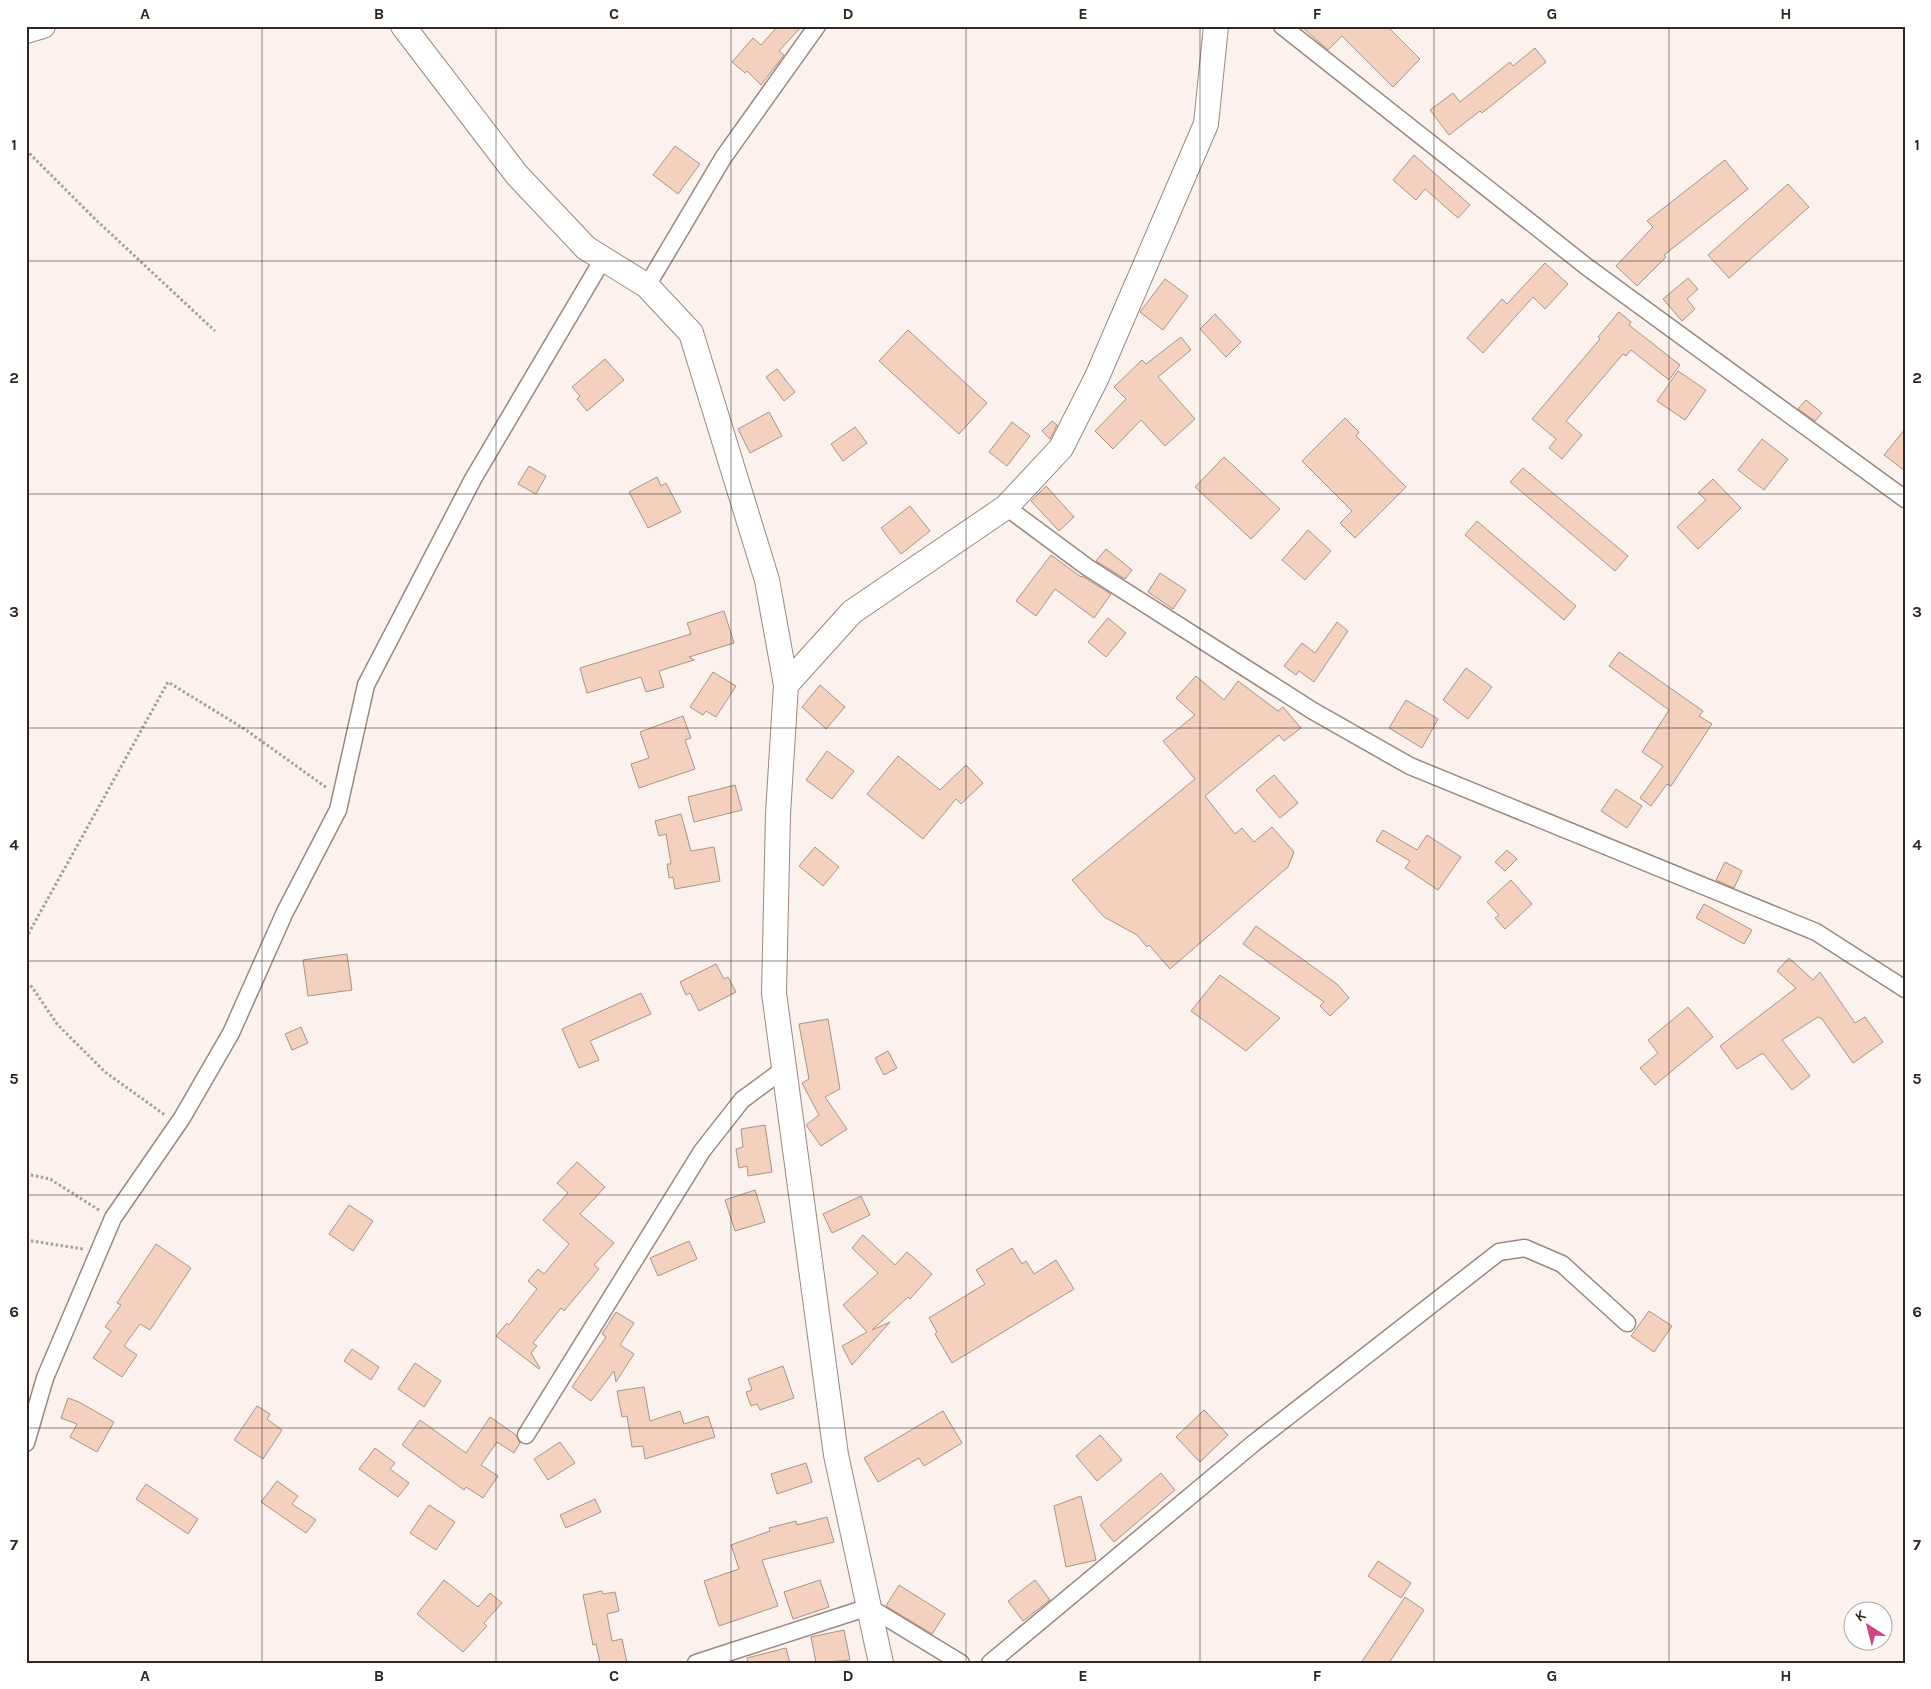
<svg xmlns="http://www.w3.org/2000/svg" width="1931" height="1689" viewBox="0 0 1931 1689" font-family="Karla,sans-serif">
<rect width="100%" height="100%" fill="#fbf2ed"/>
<!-- building -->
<path fill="#f4d1be" stroke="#a89387" d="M 778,26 L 802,26 L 779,51 L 784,55 L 761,85 L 747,71 L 745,73 L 732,62 L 753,38 L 761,45 Z
M 1301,26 L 1387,26 L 1420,59 L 1393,87 L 1342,36 L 1328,50 Z
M 1535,48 L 1546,62 L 1482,113 L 1480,111 L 1449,135 L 1430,110 L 1453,93 L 1460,102 L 1510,62 L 1513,66 Z
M 675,146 L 700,164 L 678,194 L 653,175 Z
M 1414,155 L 1470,205 L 1458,218 L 1425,189 L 1416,200 L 1393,180 Z
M 1725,160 L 1748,189 L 1664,255 L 1666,257 L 1637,286 L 1616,266 L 1653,227 L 1647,221 Z
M 1788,184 L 1809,207 L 1729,278 L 1708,255 Z
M 1545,263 L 1568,284 L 1545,309 L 1533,297 L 1483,353 L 1467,338 L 1502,299 L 1507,304 Z
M 1688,278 L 1698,289 L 1687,299 L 1695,309 L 1682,321 L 1663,299 Z
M 1165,279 L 1188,296 L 1163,330 L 1140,312 Z
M 1619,312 L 1631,322 L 1629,325 L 1680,365 L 1669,380 L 1631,350 L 1626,356 L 1623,354 L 1566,421 L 1582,435 L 1562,459 L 1549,448 L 1556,439 L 1532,419 L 1600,339 L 1598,337 Z
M 1215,314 L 1241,342 L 1226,357 L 1200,329 Z
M 908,330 L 987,403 L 959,434 L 879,361 Z
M 1181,337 L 1191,350 L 1158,377 L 1195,419 L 1165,446 L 1141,420 L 1113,449 L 1095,431 L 1126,399 L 1114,387 L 1142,360 L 1146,364 Z
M 605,359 L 624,380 L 587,411 L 577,399 L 580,396 L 572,387 Z
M 777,369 L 795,392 L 784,401 L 766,377 Z
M 1678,371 L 1706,390 L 1685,420 L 1657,401 Z
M 1806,400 L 1822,413 L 1815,421 L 1798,409 Z
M 769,412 L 782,436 L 750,453 L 738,429 Z
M 1345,418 L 1359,432 L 1356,436 L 1406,487 L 1355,538 L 1340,523 L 1352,511 L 1302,461 Z
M 1052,421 L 1057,425 L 1050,439 L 1042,431 Z
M 1012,422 L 1030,436 L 1007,466 L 989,452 Z
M 855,427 L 867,443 L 843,461 L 831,444 Z
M 1905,429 L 1905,471 L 1884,455 Z
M 1762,439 L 1788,459 L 1764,490 L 1738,470 Z
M 1224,457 L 1280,509 L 1251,539 L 1195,487 Z
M 529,466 L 546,476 L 536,494 L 518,484 Z
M 1523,468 L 1628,556 L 1615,571 L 1510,482 Z
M 657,477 L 661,486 L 666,483 L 681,512 L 648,528 L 629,492 Z
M 1713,479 L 1741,508 L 1698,549 L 1677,527 L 1706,500 L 1698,493 Z
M 1046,486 L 1074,517 L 1059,531 L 1031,501 Z
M 910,506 L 930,531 L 901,554 L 881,528 Z
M 1477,521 L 1576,606 L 1564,620 L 1465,535 Z
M 1308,530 L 1331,551 L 1305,580 L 1282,560 Z
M 1106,549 L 1132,570 L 1125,579 L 1096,561 Z
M 1051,555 L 1081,577 L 1082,576 L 1111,594 L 1094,618 L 1055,589 L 1036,616 L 1016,601 Z
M 1160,573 L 1186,590 L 1173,609 L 1148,592 Z
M 724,611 L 734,643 L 689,657 L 694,660 L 659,671 L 664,687 L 646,692 L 641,677 L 587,693 L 580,668 L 691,634 L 687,623 Z
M 1108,618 L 1126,633 L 1106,657 L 1088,642 Z
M 1337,622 L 1348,631 L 1314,682 L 1299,671 L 1296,675 L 1284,666 L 1302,643 L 1315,653 Z
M 1619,652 L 1703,711 L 1699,716 L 1712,724 L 1671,786 L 1667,784 L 1651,806 L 1640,798 L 1663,766 L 1642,752 L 1669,710 L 1609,666 Z
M 1466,668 L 1492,687 L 1468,719 L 1443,700 Z
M 713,672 L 736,686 L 716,717 L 706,711 L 703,715 L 690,707 Z
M 1196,676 L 1224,700 L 1238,681 L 1278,711 L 1283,707 L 1301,728 L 1284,741 L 1279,735 L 1205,796 L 1235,834 L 1242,828 L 1254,842 L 1272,827 L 1294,852 L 1288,867 L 1170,969 L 1149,945 L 1147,947 L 1137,935 L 1104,917 L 1072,880 L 1195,779 L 1163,741 L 1195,715 L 1176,698 Z
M 820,685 L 845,707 L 826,729 L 802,707 Z
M 1406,700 L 1438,719 L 1422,748 L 1389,728 Z
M 683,716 L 691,738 L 685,740 L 695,769 L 639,788 L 631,764 L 649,758 L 640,732 Z
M 827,751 L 854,771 L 832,799 L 806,780 Z
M 898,756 L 940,790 L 966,765 L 983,783 L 961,804 L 956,799 L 923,839 L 867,794 Z
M 1274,775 L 1298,803 L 1280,818 L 1256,790 Z
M 735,785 L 742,810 L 694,822 L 688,797 Z
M 1616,789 L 1642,806 L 1627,828 L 1601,811 Z
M 681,814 L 691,851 L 714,847 L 720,881 L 675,889 L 673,877 L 669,878 L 667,864 L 671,864 L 666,834 L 659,836 L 655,821 Z
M 1383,830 L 1417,850 L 1427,835 L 1461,857 L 1438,890 L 1405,868 L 1410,861 L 1376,841 Z
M 815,847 L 839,867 L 823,886 L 799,866 Z
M 1507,850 L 1517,859 L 1505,871 L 1495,862 Z
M 1725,862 L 1742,871 L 1734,888 L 1716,880 Z
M 1511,880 L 1532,904 L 1505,929 L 1495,918 L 1499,915 L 1487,902 Z
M 1704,904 L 1752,930 L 1744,944 L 1696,918 Z
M 1256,926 L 1337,984 L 1349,998 L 1330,1016 L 1320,1006 L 1324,1002 L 1243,944 Z
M 347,954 L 352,990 L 308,996 L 303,960 Z
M 1789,958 L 1813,980 L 1820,972 L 1855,1023 L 1865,1017 L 1883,1042 L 1853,1063 L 1822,1019 L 1818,1017 L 1782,1040 L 1810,1076 L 1792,1090 L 1763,1053 L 1737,1069 L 1720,1046 L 1796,988 L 1777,971 Z
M 716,964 L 724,979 L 728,977 L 736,992 L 699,1011 L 690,993 L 686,995 L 680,982 Z
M 1220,975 L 1280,1018 L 1246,1051 L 1191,1011 Z
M 641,993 L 651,1014 L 590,1041 L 599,1060 L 579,1068 L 562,1029 Z
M 1688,1007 L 1713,1037 L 1655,1085 L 1640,1068 L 1658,1053 L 1648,1040 Z
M 828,1019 L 840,1089 L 825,1097 L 847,1129 L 821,1146 L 806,1125 L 819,1115 L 802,1083 L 809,1079 L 799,1024 Z
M 301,1027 L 308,1043 L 292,1050 L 285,1034 Z
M 888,1051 L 897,1068 L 884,1075 L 875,1058 Z
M 765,1125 L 772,1172 L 748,1176 L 747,1166 L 739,1168 L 736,1149 L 743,1147 L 741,1129 Z
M 577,1162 L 605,1187 L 580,1214 L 614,1243 L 594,1265 L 599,1269 L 564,1311 L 561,1308 L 533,1343 L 537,1346 L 531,1353 L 540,1368 L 539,1369 L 496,1336 L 507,1323 L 509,1325 L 537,1289 L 528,1281 L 538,1269 L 544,1274 L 569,1244 L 543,1220 L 568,1193 L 557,1183 Z
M 755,1190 L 765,1222 L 735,1231 L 725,1200 Z
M 861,1196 L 870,1215 L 832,1233 L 823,1214 Z
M 349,1205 L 373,1221 L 353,1251 L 329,1234 Z
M 863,1235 L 895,1265 L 907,1252 L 932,1274 L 910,1299 L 908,1297 L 872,1330 L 890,1322 L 852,1365 L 842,1346 L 867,1332 L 843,1305 L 878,1273 L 852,1248 Z
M 689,1241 L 697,1259 L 658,1276 L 650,1258 Z
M 156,1244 L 191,1268 L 150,1330 L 140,1324 L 124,1346 L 137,1355 L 122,1377 L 93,1358 L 111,1331 L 105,1327 L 121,1305 L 117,1303 Z
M 1012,1248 L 1022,1264 L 1026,1261 L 1034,1274 L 1056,1260 L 1074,1289 L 952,1363 L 935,1334 L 937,1332 L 929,1318 L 985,1284 L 976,1270 Z
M 1649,1311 L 1672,1326 L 1654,1352 L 1631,1336 Z
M 616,1312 L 634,1323 L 620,1345 L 634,1354 L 616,1382 L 614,1371 L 591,1401 L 572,1387 L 606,1337 L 602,1334 Z
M 352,1349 L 379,1367 L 371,1380 L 344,1361 Z
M 415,1363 L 441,1381 L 424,1407 L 398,1389 Z
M 783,1366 L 794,1398 L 760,1410 L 757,1404 L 751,1406 L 746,1392 L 752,1390 L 748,1379 Z
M 644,1387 L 650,1421 L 680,1411 L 684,1424 L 708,1416 L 715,1437 L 645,1459 L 643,1446 L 632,1447 L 627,1416 L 622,1417 L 617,1391 Z
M 68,1398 L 79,1402 L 114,1422 L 97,1452 L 70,1437 L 77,1424 L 61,1418 Z
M 257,1406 L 270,1414 L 267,1419 L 282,1430 L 263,1459 L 234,1440 Z
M 1204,1410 L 1228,1435 L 1200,1462 L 1176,1437 Z
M 943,1411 L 962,1443 L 924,1466 L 919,1458 L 878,1482 L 864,1458 Z
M 490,1417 L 516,1435 L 520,1443 L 514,1453 L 497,1442 L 481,1465 L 498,1476 L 483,1498 L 466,1487 L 464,1490 L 402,1445 L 420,1420 L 466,1453 Z
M 1100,1435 L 1122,1460 L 1097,1481 L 1076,1456 Z
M 560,1442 L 575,1463 L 548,1480 L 534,1459 Z
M 375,1448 L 395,1463 L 390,1469 L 409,1483 L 398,1497 L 359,1469 Z
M 806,1463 L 812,1482 L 777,1494 L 771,1474 Z
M 1161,1473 L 1175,1490 L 1114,1542 L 1100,1525 Z
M 277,1481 L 298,1496 L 292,1504 L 316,1520 L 306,1533 L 261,1502 Z
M 146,1484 L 198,1519 L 188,1534 L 136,1499 Z
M 1081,1496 L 1096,1560 L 1066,1567 L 1054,1506 Z
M 595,1499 L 601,1512 L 566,1528 L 560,1515 Z
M 429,1505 L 455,1522 L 436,1550 L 410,1533 Z
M 827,1517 L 834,1542 L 762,1560 L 778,1606 L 719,1626 L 704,1581 L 739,1569 L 731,1545 L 770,1531 L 769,1528 L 796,1521 L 797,1525 Z
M 1378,1561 L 1411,1583 L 1401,1598 L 1368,1576 Z
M 444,1580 L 478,1607 L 490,1593 L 502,1603 L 484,1623 L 487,1626 L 463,1652 L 417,1614 Z
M 820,1580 L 829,1607 L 793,1619 L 784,1592 Z
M 1035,1580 L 1050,1600 L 1023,1621 L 1008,1601 Z
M 899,1585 L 945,1614 L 932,1634 L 886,1606 Z
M 602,1591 L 603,1594 L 615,1592 L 619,1611 L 607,1614 L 612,1641 L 622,1639 L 627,1663 L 600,1663 L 596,1644 L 593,1645 L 583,1595 Z
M 1405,1597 L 1424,1610 L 1389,1663 L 1361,1663 Z
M 844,1630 L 850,1660 L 816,1663 L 811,1637 Z
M 786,1648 L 790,1663 L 748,1663 L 747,1658 Z"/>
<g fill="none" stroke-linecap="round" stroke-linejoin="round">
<defs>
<path id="street" d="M 1282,26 L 1587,267 L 1905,499
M 647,286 L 723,158 L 817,26
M 1006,507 L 1087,567 L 1313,711 L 1410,766 L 1816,932 L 1905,989
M 526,1435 L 702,1151 L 742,1100 L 784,1069
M 26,1443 L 45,1378 L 113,1218 L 182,1118 L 231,1033 L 285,912 L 338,810 L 366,685 L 473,479 L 603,259
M 696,1663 L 869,1607 L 961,1663
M 990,1663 L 1254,1443 L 1499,1252 L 1525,1248 L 1562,1264 L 1627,1323"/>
<path id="secondary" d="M 403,26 L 517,175 L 586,248 L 647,286 L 691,333 L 767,580 L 786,685 L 778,814 L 774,993 L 836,1455 L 881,1663
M 26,31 L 43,26
M 786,685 L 852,612 L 1006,507 L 1061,448 L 1097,377 L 1206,124 L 1216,26"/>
</defs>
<!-- street casing -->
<use href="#street" stroke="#9d877d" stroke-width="19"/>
<!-- secondary casing -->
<use href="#secondary" stroke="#9d877d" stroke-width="26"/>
<!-- path -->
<path stroke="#a79e9a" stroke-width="3" stroke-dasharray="2.5 2.5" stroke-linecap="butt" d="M 26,150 L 95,219 L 215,331
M 26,537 L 28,539
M 26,938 L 168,682 L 246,730 L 327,788
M 26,983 L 32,987 L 57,1024 L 105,1072 L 165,1115
M 26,1174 L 50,1179 L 99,1210
M 26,1240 L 83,1249"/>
<!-- street -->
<use href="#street" stroke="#fff" stroke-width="16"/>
<!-- secondary -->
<use href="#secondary" stroke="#fff" stroke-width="24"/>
</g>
<!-- grid -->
<path fill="none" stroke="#2f2622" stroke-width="1" stroke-opacity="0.55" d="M 262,26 L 262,1663M 496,26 L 496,1663M 731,26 L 731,1663M 966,26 L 966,1663M 1200,26 L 1200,1663M 1434,26 L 1434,1663M 1669,26 L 1669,1663M 26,261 L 1905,261M 26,494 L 1905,494M 26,728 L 1905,728M 26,961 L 1905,961M 26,1195 L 1905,1195M 26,1428 L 1905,1428"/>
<!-- border -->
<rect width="1931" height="1689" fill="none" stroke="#ffffff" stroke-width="55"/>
<!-- north arrow -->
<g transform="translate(1868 1626) rotate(324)"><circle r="24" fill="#ffffff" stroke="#aca8a7"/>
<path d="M0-4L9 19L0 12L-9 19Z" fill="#cd4683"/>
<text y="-8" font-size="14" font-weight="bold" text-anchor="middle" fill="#2f2622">K</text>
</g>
<rect x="28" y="28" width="1876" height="1634" fill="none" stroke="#2f2622" stroke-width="2"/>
<g font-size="16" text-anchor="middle" font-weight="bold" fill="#2f2622">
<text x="145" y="19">A</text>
<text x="379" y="19">B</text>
<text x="614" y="19">C</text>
<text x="848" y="19">D</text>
<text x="1083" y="19">E</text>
<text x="1317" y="19">F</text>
<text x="1552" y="19">G</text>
<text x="1786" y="19">H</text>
<text x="14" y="150">1</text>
<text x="1917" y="150">1</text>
<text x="14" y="383">2</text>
<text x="1917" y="383">2</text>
<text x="14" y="617">3</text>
<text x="1917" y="617">3</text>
<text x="14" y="850">4</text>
<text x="1917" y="850">4</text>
<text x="14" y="1084">5</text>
<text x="1917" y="1084">5</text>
<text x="14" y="1317">6</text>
<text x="1917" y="1317">6</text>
<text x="14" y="1550">7</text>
<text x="1917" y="1550">7</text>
<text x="145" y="1681">A</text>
<text x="379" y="1681">B</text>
<text x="614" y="1681">C</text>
<text x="848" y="1681">D</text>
<text x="1083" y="1681">E</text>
<text x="1317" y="1681">F</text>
<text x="1552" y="1681">G</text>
<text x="1786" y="1681">H</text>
</g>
</svg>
